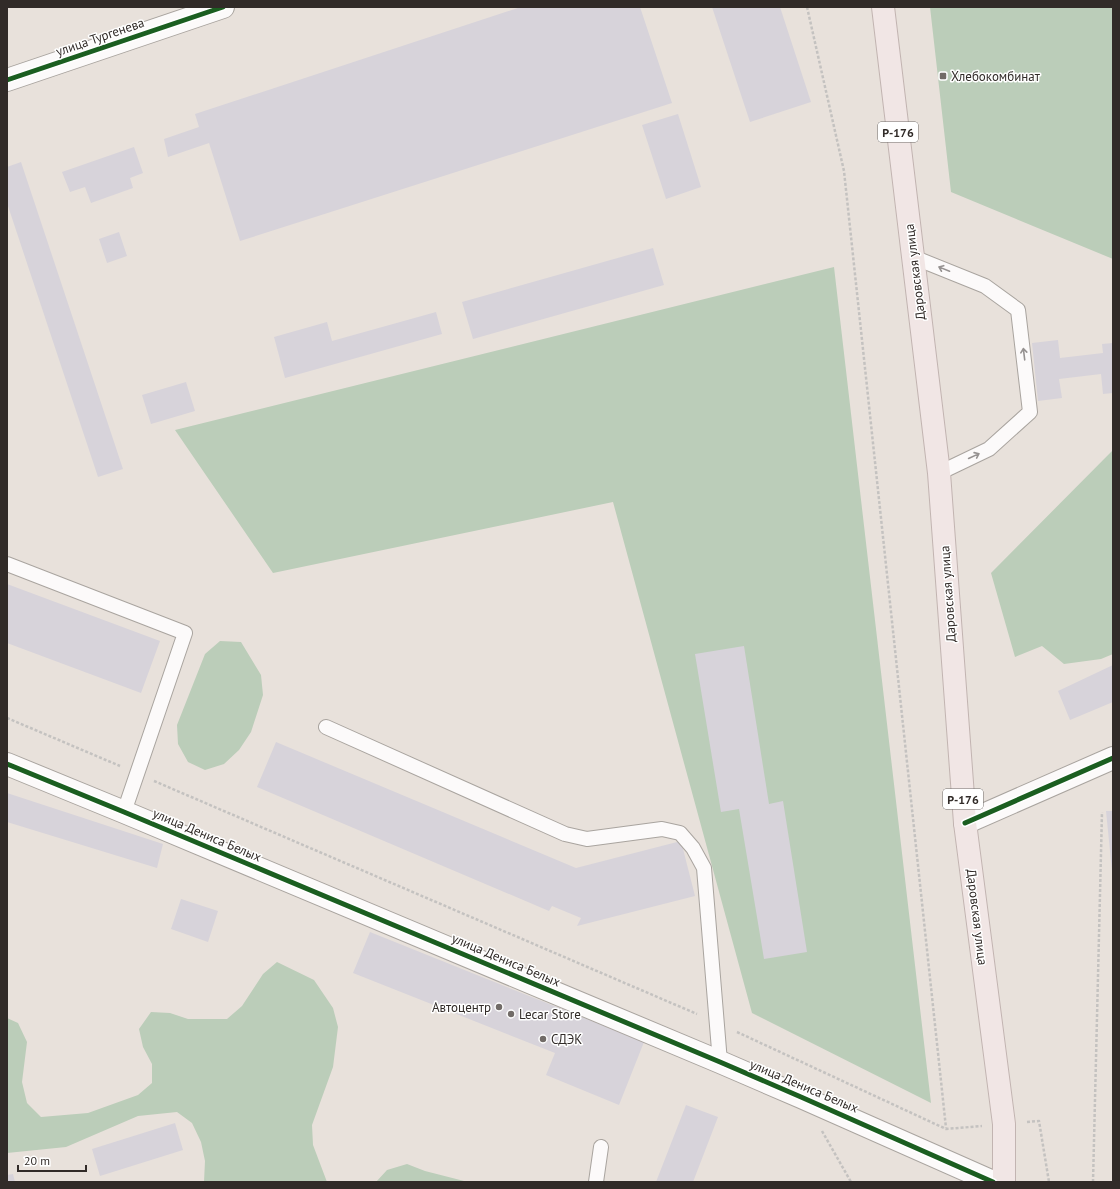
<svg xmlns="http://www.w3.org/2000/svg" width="1120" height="1189" viewBox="0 0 1120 1189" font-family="'PT Sans',sans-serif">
<rect width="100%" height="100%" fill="#e8e1db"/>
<path fill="#bbcdb9" d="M930 7H1113V259L951 192Z
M834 267 931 1103 752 1013 613 502 273 573 175 430Z
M1113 450V654L1101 659 1064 664 1042 646 1015 657 991 573Z
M220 641 241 642 261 675 263 695 251 732 239 750 224 764 205 770 188 762 178 744 177 725 205 654Z
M277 962 314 980 333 1008 338 1027 333 1067 312 1125 313 1145 327 1182H204L205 1161 201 1142 192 1123 177 1112 138 1116 66 1147 7 1153V1018L18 1023 27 1042 22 1082 27 1103 41 1117 88 1113 138 1095 152 1083V1064L143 1047 139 1029 151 1012 170 1013 188 1019H227L242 1006 263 974Z
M407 1164 425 1171 468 1182H376L387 1170Z"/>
<path fill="#d7d3da" d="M521 7H640L672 103 240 241 209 143 168 157 164 139 199 127 195 114Z
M712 7H780L811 102 750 122Z
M678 114 701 187 666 199 642 125Z
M134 147 143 173 130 178 133 188 91 203 85 187 70 192 62 172Z
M21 162 123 469 98 477 7 203V167Z
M119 232 127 256 107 263 99 239Z
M653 248 664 285 473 339 462 302Z
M436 312 442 334 285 378 274 337 327 322 332 341Z
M1058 340 1060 358 1103 353 1102 344 1113 343V393L1103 394 1101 374 1059 379 1062 398 1038 401 1032 343Z
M186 382 195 411 151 424 142 395Z
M7 584 160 641 141 693 7 643Z
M744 646 769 804 783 801 807 952 764 959 739 809 721 812 695 654Z
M1113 665V702L1070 720 1058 691Z
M276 742 576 868 681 841 695 896 577 926 581 918 552 906 549 911 257 787Z
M7 793 163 844 157 868 7 822Z
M1106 811H1113V871H1112Z
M181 899 218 911 208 942 171 929Z
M370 932 644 1042 619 1105 546 1075 555 1053 353 973Z
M686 1105 718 1117 693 1182H656Z
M175 1123 183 1150 100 1176 92 1149Z
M13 1174 15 1182H7V1175Z"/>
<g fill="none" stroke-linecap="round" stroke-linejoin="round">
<defs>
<path id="lane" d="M913 257 985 286 1018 310 1030 412 989 449 939 473
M7 564 185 633 124 812
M326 727 565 834 587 839 662 829 680 833 693 848 704 868 720 1062
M596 1182 601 1147"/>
<path id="street" d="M7 80 223 7
M7 764 124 812 720 1062 801 1097 993 1182
M965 823 1113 758"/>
<path id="highway" d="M883 7 939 473 965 823 1004 1124V1182"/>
</defs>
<use href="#lane" stroke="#a9a49f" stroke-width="16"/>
<use href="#street" stroke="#a9a49f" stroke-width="24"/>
<use href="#highway" stroke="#c2b4b1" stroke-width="24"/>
<path stroke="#c4c2c0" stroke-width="2.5" stroke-dasharray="3 2" stroke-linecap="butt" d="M807 7 844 171 946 1128
M7 718 120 766
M154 781 697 1014
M737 1032 946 1129 982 1126
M1027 1122 1039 1121 1049 1182
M822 1131 851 1182
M1093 1182 1102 812"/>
<use href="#lane" stroke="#fcfafa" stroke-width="14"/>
<use href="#street" stroke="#fcfafa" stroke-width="22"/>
<use href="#highway" stroke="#f1e6e5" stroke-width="22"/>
<defs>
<path id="cycleway" d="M7 80 223 7
M7 764 124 812 720 1062 801 1097 993 1182
M965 823 1113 758"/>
</defs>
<use href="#cycleway" stroke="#fff" stroke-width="8"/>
<use href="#cycleway" stroke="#1b5e20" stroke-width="5"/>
</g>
<defs><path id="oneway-shaft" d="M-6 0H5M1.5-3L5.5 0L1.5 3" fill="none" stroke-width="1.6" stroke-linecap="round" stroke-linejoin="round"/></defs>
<g stroke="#969291">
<use href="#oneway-shaft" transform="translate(944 269) rotate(-158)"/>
<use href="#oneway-shaft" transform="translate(1024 354) rotate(-97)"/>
<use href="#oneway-shaft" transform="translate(974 456) rotate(-25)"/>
</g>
<g fill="#716b67" stroke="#fff" stroke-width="1.5">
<rect x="939" y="72" width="8" height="8" rx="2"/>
<circle cx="499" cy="1007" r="4"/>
<circle cx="511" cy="1014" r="4"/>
<circle cx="543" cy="1039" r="4"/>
</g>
<g text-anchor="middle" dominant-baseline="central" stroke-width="3" stroke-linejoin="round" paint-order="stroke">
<g fill="#fff" stroke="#6f6b68" stroke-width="1">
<rect x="878" y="122" width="40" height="20" rx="3"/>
<rect x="943" y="789" width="40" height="20" rx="3"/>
</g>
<g font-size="12" font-weight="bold" fill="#312b28">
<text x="898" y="132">Р-176</text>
<text x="963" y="799">Р-176</text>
</g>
<g font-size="13" fill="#312b28" stroke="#fff">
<text transform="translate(100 37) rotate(-19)">улица Тургенева</text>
<text transform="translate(915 272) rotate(-97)">Даровская улица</text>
<text transform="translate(948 594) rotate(-94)">Даровская улица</text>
<text transform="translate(207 835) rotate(23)">улица Дениса Белых</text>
<text transform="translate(977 917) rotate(83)">Даровская улица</text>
<text transform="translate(506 960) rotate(23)">улица Дениса Белых</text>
<text transform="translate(804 1086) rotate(23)">улица Дениса Белых</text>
</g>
<g font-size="13" fill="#312b28" stroke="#fff" text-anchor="start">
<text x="951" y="76">Хлебокомбинат</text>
<text x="491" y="1007" text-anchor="end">Автоцентр</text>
<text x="519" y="1014">Lecar Store</text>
<text x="551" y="1039">СДЭК</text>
</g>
</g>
<rect width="1120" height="1189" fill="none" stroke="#312b28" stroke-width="16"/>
<path d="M18 1165v6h68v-6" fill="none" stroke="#312b28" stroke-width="2"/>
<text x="24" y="1165" font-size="12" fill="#312b28" stroke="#ffffff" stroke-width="3" paint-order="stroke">20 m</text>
</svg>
